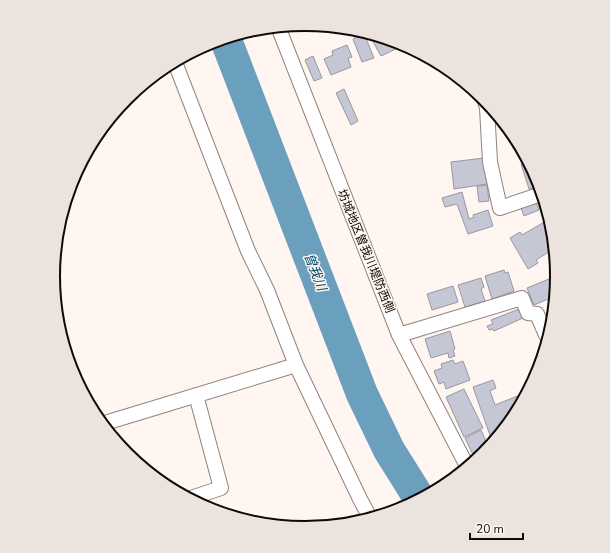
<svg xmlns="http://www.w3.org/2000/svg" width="610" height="553" viewBox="0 0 610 553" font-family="'Nunito Sans','Noto Sans JP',sans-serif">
<rect width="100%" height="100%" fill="#fff5f1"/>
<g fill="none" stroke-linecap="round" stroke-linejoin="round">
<path stroke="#6aa0bd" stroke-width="32" d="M226 40 362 394 389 450 419 498"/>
</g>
<path fill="#c5c7d5" stroke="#9698a5" d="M361 35 365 36 374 58 362 62 353 39Z
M371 38 402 43 404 45 381 56Z
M347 45 352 57 348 58 351 67 331 75 324 59 333 55 332 51Z
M313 56 322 78 314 81 305 60Z
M344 89 358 121 351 125 336 93Z
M521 154 538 180 540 187 529 189 521 164H522L519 155Z
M484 158 487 184 454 189 451 162Z
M487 185 489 201 479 202 477 186Z
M462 192 469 219 474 217 473 215 488 210 493 226 468 234 457 204 445 207 442 198Z
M536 202 539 210 524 216 521 208Z
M546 221 552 250 536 260 538 263 528 269 510 238 520 232 522 235Z
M504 270 505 273 508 272 514 291 492 299 485 276Z
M556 276 553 297 534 305 527 288Z
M481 278 484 287 481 289 485 301 465 307 458 285Z
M453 286 458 302 432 310 427 294Z
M519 309 523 318 494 331 493 329 489 330 487 326 493 324 491 320Z
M450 331 455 349 453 350 455 356 449 358 448 353 431 358 425 339Z
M453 360 455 364 463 361 470 380 446 389 444 382 439 384 434 371 442 368 441 364Z
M493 380 496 388 490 391 495 405 525 393 492 441 473 387Z
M464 389 483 428 464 437 446 397Z
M481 430 488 446 472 453 465 438Z"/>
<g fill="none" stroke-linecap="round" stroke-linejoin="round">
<defs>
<path id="minor" d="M279 29 399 335 467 466
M176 65 248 251 267 290 296 365 360 499 369 516
M484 98 487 108 490 162 500 208 541 194
M399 335 522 298 528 313 537 314 546 335
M105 423 296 365
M191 498 221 488 196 395"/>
</defs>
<use href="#minor" stroke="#90827b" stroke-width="16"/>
<use href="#minor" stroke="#fff" stroke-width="14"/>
</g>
<g text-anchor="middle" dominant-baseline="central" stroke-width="3" stroke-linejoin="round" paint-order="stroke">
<g font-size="12" fill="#0f0a08" stroke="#fff5f1">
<text transform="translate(366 251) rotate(68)">坊城地区曽我川堤防西側</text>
</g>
<g font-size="13" font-style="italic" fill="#004b69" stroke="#fff5f1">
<text transform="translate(315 272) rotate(69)">曽我川</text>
</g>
</g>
<path d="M0 0H610V553H0ZM60 276a245 245 0 1 1 490 0a245 245 0 1 1-490 0Z" fill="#ece2de" fill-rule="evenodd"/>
<path fill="none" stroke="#0f0a08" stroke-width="2" d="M60 276a245 245 0 1 1 490 0a245 245 0 1 1-490 0Z"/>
<path d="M470 533v6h53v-6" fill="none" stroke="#0f0a08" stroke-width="2"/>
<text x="476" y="533" font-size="12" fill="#0f0a08" stroke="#fff5f1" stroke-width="3" paint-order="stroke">20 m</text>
</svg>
